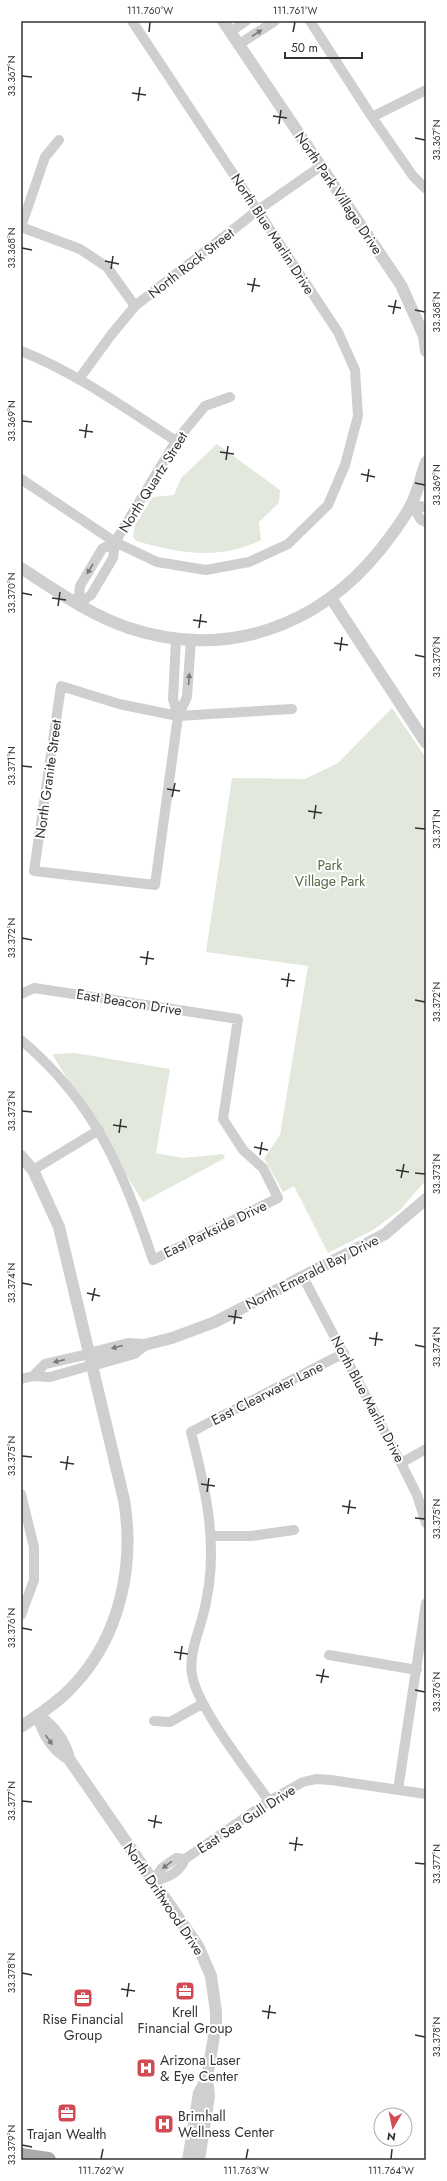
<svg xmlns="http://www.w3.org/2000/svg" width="447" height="2181" viewBox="0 0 447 2181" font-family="Jost,sans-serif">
<rect width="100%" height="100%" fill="#fff"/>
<path fill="#e2e8dc" d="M217 444 280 490 279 503 259 522 261 540C218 561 180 553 136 541L133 536 135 525 153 497 174 495 181 478Z
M392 708 426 758V1180L400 1210 373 1230 328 1253 294 1186 283 1192 264 1158 280 1135 308 966 206 952 232 778 305 779 338 763Z
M75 1053 170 1069 156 1153 183 1158 223 1154 225 1158 143 1202 52 1054Z"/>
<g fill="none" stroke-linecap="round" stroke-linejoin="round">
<path stroke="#cfcfcf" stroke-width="10" d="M310 21 372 117 413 176 426 189
M230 32 246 21
M238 45 275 21
M372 117 426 90
M21 227 80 249 107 267 135 306
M21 227 45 157 59 140
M21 351C77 373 126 409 176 441
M79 379 111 335 135 306 258 210 321 166
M21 479 115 542 157 562 206 570 249 562 288 544 328 505 345 465 358 416 355 370 338 332 132 21
M412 505 421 520 426 522
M412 505 426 507
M78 604 91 595 113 558 115 542 176 441 205 406 230 397
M78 604 80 586 102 549 115 542
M176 639 173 699 178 716
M191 639 187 697 178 716 155 885 34 871 61 686 119 704 178 716 292 709
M21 994 34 988 238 1019 223 1119 243 1150 263 1168 278 1198 153 1260C124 1172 94 1101 21 1040
M33 1170 99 1130
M303 1277 401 1463 417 1495 426 1523
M33 1376 45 1364 89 1354
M21 1379 33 1376 50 1377 92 1365
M401 1463 426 1449
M21 1494 34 1547V1580L21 1615
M212 1536H251L294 1530
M329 1655 417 1670
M154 1721 170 1722 202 1704
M398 1790 426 1603
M269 1801C249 1772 196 1706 192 1674 189 1653 198 1635 203 1615 206 1606 207 1595 209 1585 216 1533 204 1483 191 1432L344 1353
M153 1881C168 1878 179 1873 185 1859L269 1801 303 1782 316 1779 331 1780 426 1794
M153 1881 162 1868 176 1858 185 1859"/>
<path stroke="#cfcfcf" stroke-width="12" d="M223 21 401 285 424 336 426 351
M21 568C55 590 90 615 129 628 225 660 318 627 380 550 391 536 403 521 411 505 418 492 421 476 426 462
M331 598 426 743
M21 1156 33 1170 59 1227 124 1500C135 1565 120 1636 74 1685 59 1702 39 1714 21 1727
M89 1354 128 1344 144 1345 172 1338 215 1322 385 1234 426 1199
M92 1365 134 1353 144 1345
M38 1715C53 1726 65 1740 69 1759L198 1946 211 1976 216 2012V2024L207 2078 209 2096 199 2160
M38 1715C43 1734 52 1749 69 1759
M188 2160 199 2093 207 2078"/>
<path stroke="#aaa" stroke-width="16" d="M21 2156 48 2160"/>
</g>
<defs><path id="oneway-solid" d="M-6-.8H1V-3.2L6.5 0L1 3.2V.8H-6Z"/></defs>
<g fill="#797979">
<use href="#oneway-solid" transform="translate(257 33) rotate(-33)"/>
<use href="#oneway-solid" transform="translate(90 569) rotate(121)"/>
<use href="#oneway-solid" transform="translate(189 679) rotate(-86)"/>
<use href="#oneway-solid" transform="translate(117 1347) rotate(165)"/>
<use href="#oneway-solid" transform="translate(59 1361) rotate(167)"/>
<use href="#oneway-solid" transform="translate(49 1740) rotate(55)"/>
<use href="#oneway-solid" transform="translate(167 1865) rotate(142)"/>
</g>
<path fill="none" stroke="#323232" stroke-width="1.5" d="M149 32 150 22M293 32 295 22M22 76 32 77M132 93 146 95M138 101 140 87M273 116 287 118M279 124 281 110M415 138 425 140M22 248 32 250M105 261 119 264M111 269 113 256M247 284 260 286M252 292 255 278M388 306 401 308M415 310 425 312M393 314 396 300M22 421 32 422M79 430 93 432M85 438 87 424M220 452 234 454M226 460 228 446M361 474 375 477M367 482 369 469M415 483 425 485M22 593 32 595M52 598 66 600M58 606 60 592M193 620 207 622M199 628 201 614M334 643 348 645M340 651 342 637M415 655 425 657M22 766 32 767M167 789 180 791M172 797 175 783M308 811 322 813M314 819 316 805M415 828 425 829M22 938 32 940M140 957 154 959M146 965 148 951M281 979 295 981M287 987 289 973M415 1000 425 1002M22 1111 32 1112M113 1125 127 1127M119 1133 121 1119M254 1147 268 1150M260 1155 262 1142M396 1170 409 1172M415 1173 425 1174M401 1178 404 1164M22 1283 32 1285M87 1293 100 1296M92 1301 95 1288M228 1316 242 1318M234 1324 236 1310M369 1338 383 1340M415 1345 425 1347M375 1346 377 1332M22 1456 32 1457M60 1462 74 1464M66 1470 68 1456M201 1484 215 1486M207 1492 209 1478M342 1506 356 1508M348 1514 350 1500M415 1518 425 1519M22 1628 32 1630M174 1652 188 1654M180 1660 182 1646M316 1675 329 1677M321 1683 324 1669M415 1690 425 1692M22 1801 32 1802M148 1820 162 1823M154 1828 156 1815M289 1843 303 1845M295 1851 297 1837M415 1863 425 1864M22 1973 32 1975M121 1989 135 1991M127 1997 129 1983M262 2011 276 2013M268 2019 270 2005M415 2035 425 2037M22 2145 32 2147M101 2159 103 2149M246 2159 248 2149M391 2159 392 2149"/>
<defs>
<symbol id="office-square" viewBox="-11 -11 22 22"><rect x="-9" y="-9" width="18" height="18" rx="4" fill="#d24b53" stroke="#fff"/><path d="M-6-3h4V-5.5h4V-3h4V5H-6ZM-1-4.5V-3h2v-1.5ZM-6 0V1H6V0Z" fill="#fff"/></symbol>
<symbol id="hospital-square" viewBox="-11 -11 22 22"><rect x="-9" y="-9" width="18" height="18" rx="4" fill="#d24b53" stroke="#fff"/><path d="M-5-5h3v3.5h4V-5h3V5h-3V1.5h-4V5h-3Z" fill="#fff"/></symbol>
</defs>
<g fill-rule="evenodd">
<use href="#office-square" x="174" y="1980" width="22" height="22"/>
<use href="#office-square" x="72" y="1987" width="22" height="22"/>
<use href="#hospital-square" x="135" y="2057" width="22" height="22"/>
<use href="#office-square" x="56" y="2102" width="22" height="22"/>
<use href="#hospital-square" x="153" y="2113" width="22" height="22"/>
</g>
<g text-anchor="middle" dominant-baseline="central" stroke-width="4" stroke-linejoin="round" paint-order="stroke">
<g font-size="14" fill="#323232" stroke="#fff">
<text transform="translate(339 193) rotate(56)">North Park Village Drive</text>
<text transform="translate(273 234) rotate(57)">North Blue Marlin Drive</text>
<text transform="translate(191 263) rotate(-38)">North Rock Street</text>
<text transform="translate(153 482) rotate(-58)">North Quartz Street</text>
<text transform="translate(48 779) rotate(-82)">North Granite Street</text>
<text transform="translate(129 1002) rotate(9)">East Beacon Drive</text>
<text transform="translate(215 1229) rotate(-26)">East Parkside Drive</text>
<text transform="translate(312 1272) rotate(-27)">North Emerald Bay Drive</text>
<text transform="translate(267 1393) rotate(-27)">East Clearwater Lane</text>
<text transform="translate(368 1399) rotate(62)">North Blue Marlin Drive</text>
<text transform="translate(246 1819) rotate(-33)">East Sea Gull Drive</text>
<text transform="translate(164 1899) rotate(56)">North Driftwood Drive</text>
</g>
<g font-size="14" fill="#556944" stroke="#fff">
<text x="330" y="865">Park<tspan x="330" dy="16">Village Park</tspan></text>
</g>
<g font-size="14" fill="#323232" stroke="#fff">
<text x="185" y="2012">Krell<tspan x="185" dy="16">Financial Group</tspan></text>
<text x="83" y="2019">Rise Financial<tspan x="83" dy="16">Group</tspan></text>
<text x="160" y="2060" text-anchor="start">Arizona Laser<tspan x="160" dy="16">&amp; Eye Center</tspan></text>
<text x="178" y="2116" text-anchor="start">Brimhall<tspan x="178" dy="16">Wellness Center</tspan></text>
<text x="67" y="2134">Trajan Wealth</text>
</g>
</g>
<rect width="447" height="2181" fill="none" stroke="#ffffff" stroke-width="44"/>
<g transform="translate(393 2127) rotate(189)"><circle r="19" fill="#ffffff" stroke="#adadad"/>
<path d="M0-3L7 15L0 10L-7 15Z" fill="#d24b53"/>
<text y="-6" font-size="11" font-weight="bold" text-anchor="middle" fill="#323232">N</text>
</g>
<path d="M285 52v6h77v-6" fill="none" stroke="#323232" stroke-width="2"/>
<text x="291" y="52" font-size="12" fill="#323232" stroke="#ffffff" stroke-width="3" paint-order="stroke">50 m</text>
<rect x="22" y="22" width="403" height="2137" fill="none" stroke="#323232" stroke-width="1.5"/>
<g font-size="10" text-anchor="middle" fill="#323232">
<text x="150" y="14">111.760°W</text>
<text x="295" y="14">111.761°W</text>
<text transform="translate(11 76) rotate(-90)" y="4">33.367°N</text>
<text transform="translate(436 140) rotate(-90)" y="4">33.367°N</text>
<text transform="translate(11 248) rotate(-90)" y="4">33.368°N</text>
<text transform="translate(436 312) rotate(-90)" y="4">33.368°N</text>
<text transform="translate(11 421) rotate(-90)" y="4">33.369°N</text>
<text transform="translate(436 485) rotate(-90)" y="4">33.369°N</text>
<text transform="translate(11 593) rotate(-90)" y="4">33.370°N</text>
<text transform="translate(436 657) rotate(-90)" y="4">33.370°N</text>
<text transform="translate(11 766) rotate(-90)" y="4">33.371°N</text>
<text transform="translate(436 829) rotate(-90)" y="4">33.371°N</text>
<text transform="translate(11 938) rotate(-90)" y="4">33.372°N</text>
<text transform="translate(436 1002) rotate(-90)" y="4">33.372°N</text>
<text transform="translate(11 1111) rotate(-90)" y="4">33.373°N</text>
<text transform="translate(436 1174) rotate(-90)" y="4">33.373°N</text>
<text transform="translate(11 1283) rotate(-90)" y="4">33.374°N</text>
<text transform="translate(436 1347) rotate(-90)" y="4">33.374°N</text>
<text transform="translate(11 1456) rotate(-90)" y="4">33.375°N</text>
<text transform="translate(436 1519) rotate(-90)" y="4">33.375°N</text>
<text transform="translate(11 1628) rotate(-90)" y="4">33.376°N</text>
<text transform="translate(436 1692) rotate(-90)" y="4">33.376°N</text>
<text transform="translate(11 1801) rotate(-90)" y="4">33.377°N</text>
<text transform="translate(436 1864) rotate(-90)" y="4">33.377°N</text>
<text transform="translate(11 1973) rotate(-90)" y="4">33.378°N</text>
<text transform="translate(436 2037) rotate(-90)" y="4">33.378°N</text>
<text transform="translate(11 2145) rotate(-90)" y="4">33.379°N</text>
<text x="101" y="2174">111.762°W</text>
<text x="246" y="2174">111.763°W</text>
<text x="391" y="2174">111.764°W</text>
</g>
</svg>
